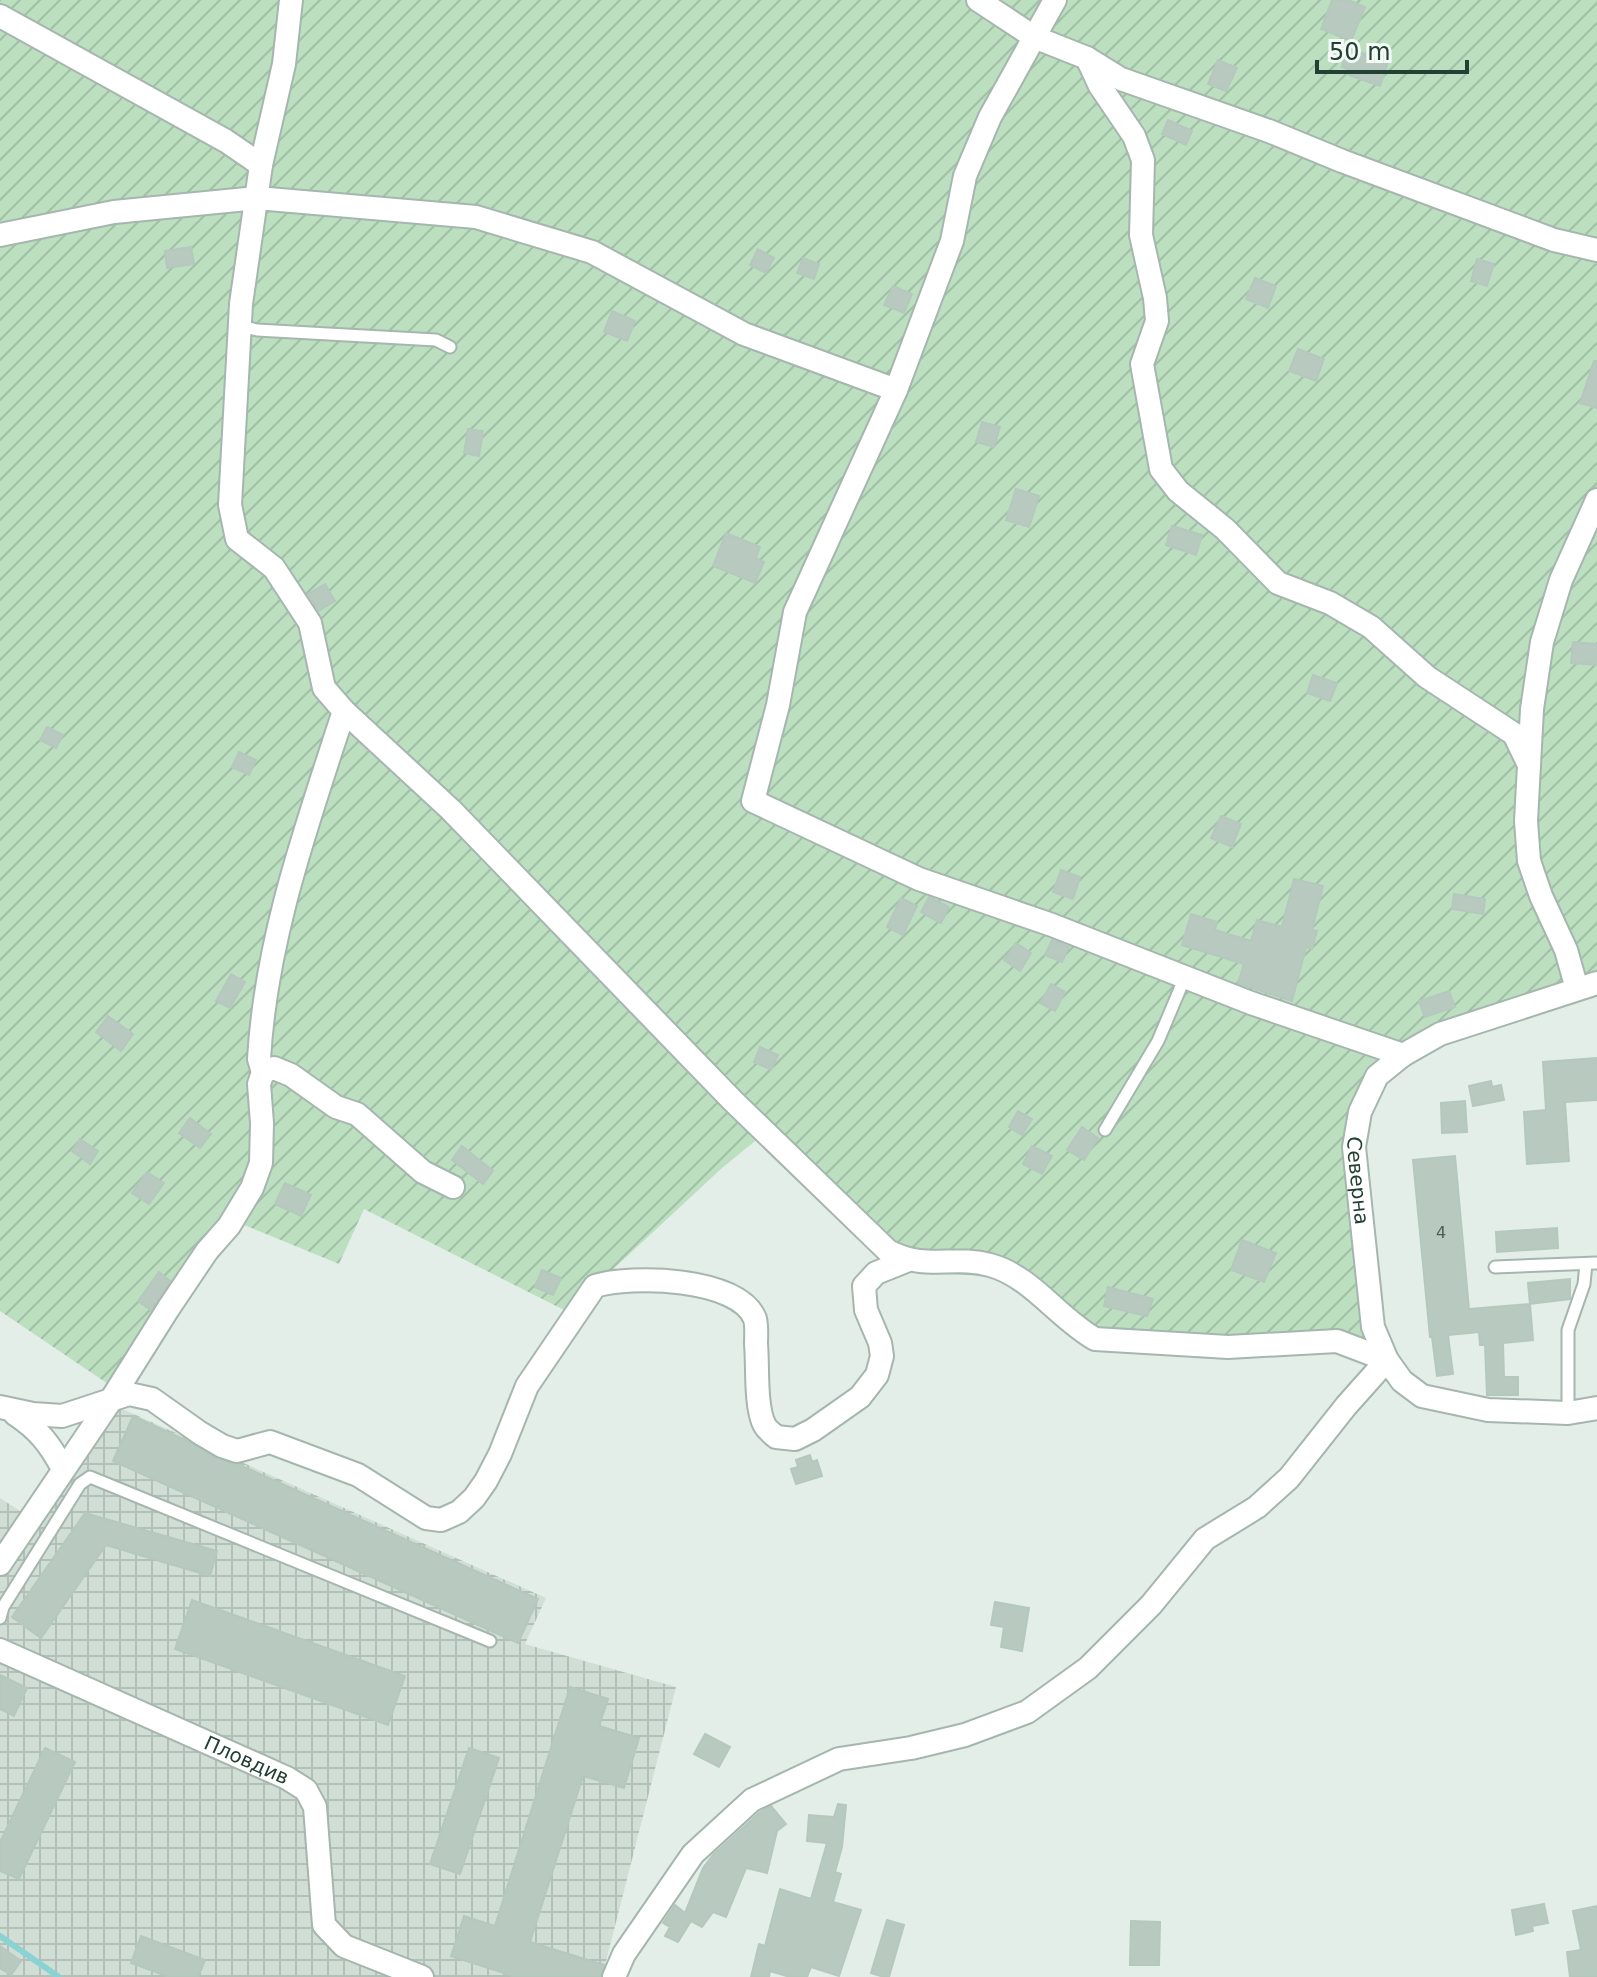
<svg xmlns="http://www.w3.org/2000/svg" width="1597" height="1977" viewBox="0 0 1597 1977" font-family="'DejaVu Sans',sans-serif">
<defs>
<pattern id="industrial-grid" width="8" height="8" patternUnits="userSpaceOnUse" patternTransform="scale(2)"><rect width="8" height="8" fill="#d1ded6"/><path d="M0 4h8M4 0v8" fill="none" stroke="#b3c0b8"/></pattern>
<pattern id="garden-furrows" width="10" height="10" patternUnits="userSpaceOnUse" patternTransform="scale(2)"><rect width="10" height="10" fill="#bcdfc0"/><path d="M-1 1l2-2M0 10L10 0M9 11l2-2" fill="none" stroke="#a1c0a6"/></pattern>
</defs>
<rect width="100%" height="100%" fill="#e3eee8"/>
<path fill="url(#industrial-grid)" d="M109 1403 546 1598 525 1644 676 1687 602 1977H0V1498L31 1518Z"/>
<path fill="url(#garden-furrows)" d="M0 0H1597V983L1399 1059 1360 1112 1387 1360 1337 1341 1095 1339 1019 1276 906 1261 765 1133 722 1168 595 1286 574 1315 364 1209 339 1264 232 1220 117 1390 0 1311Z"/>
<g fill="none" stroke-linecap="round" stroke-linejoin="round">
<path stroke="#8ad3d5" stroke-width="6" d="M0 1936 59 1977"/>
</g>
<path fill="#b8c9c0" stroke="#b5c8be" stroke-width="2" d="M1332 0H1348L1365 7 1351 41 1321 29Z
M1348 48 1388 62 1380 86 1349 75 1350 70 1342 67Z
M1218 60 1237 68 1226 91 1208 84Z
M1168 120 1192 131 1186 145 1162 134Z
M191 247 194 264 167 268 165 251Z
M758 249 774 258 766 273 750 265Z
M803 258 819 264 814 279 797 273Z
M1477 259 1494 264 1487 286 1471 281Z
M1255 278 1276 286 1268 308 1246 299Z
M893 286 912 294 904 313 884 305Z
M612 311 635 321 627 341 604 332Z
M1298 349 1324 359 1316 381 1289 371Z
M1594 361H1597V408L1580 403Z
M982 422 1000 427 994 447 976 442Z
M468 429 483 431 479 456 464 453Z
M1016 489 1039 496 1029 527 1006 520Z
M1172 526 1202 535 1196 555 1166 545Z
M726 533 760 547 756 558 764 562 755 583 713 566Z
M325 584 335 601 319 611 308 594Z
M1573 642 1597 644V665L1571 663Z
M1313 675 1337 683 1330 701 1307 693Z
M47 727 63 735 56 748 40 740Z
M239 752 256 760 249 775 232 767Z
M1221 816 1241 824 1232 847 1211 838Z
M1061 870 1080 877 1073 899 1053 892Z
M1294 879 1323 886 1312 930 1317 931 1312 949 1306 947 1292 1001 1238 983 1244 964 1182 945 1191 914 1217 922 1215 930 1251 941 1257 920 1282 927Z
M1454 894 1485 899 1483 914 1452 909Z
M929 897 949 907 941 923 921 912Z
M901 898 917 906 903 935 887 927Z
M1052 940 1069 947 1062 962 1045 955Z
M1016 943 1031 953 1020 971 1004 960Z
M231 974 245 982 230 1008 216 1001Z
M1051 984 1065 992 1055 1011 1040 1003Z
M1449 991 1455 1007 1425 1017 1419 1001Z
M108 1016 133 1034 121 1051 96 1032Z
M760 1047 778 1055 771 1070 754 1062Z
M1597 1058V1100L1565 1102 1569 1161 1527 1164 1524 1112 1546 1110 1543 1062Z
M1491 1081 1492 1087 1501 1085 1504 1100 1473 1106 1469 1086Z
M1465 1101 1467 1132 1442 1133 1441 1103Z
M1018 1111 1032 1119 1022 1135 1009 1127Z
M190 1118 211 1134 200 1148 179 1133Z
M1082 1127 1098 1138 1084 1160 1067 1150Z
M80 1139 98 1151 90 1164 72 1151Z
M462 1146 493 1171 483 1184 452 1160Z
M1032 1146 1052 1156 1042 1174 1023 1164Z
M1455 1156 1469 1309 1530 1304 1533 1340 1503 1343 1504 1377H1518V1395H1487L1485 1345H1480L1479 1332 1448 1335 1453 1374 1437 1376 1432 1337H1430L1413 1160Z
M147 1172 164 1183 149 1204 132 1193Z
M285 1183 311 1195 301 1216 275 1204Z
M1557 1228 1558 1248 1497 1252 1496 1232Z
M1242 1240 1276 1253 1264 1282 1231 1270Z
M542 1270 561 1278 553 1295 535 1287Z
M159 1272 170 1281 151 1310 138 1301Z
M1570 1279V1299L1530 1304 1528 1283Z
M1108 1287 1153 1299 1147 1316 1104 1306Z
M133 1416 185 1440 217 1459 240 1465 538 1599 518 1643 113 1461Z
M810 1455 812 1462 817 1460 822 1476 796 1484 791 1469 798 1467 796 1460Z
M85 1513 217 1551 210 1576 106 1545 41 1638 12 1617Z
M192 1600 405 1676 388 1725 175 1649Z
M995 1602 1029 1608 1022 1651 1001 1647 1004 1627 991 1625Z
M0 1675 27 1688 14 1716 0 1709Z
M570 1687 608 1699 599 1726 639 1738 624 1788 583 1776 530 1942 604 1965 600 1977H516L451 1956 464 1916 495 1926Z
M705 1734 730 1747 719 1767 694 1754Z
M45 1748 75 1762 19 1879 0 1871V1842Z
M469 1748 499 1758 460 1874 430 1864Z
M838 1804 846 1805 842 1847 835 1872 841 1874 833 1902 861 1910 839 1976 811 1967 807 1977H790L770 1971 769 1977H751L759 1944 765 1946 780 1889 811 1899 827 1843 807 1841 809 1815 834 1817Z
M771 1806 786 1824 777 1831 767 1873 746 1868 726 1917 713 1912 702 1927 691 1921 678 1942 665 1936 670 1927 663 1923 675 1905 685 1913 703 1868 713 1855 760 1812Z
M1544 1904 1548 1923 1532 1926 1533 1931 1516 1935 1512 1910Z
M1597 1906V1977H1570L1567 1952 1581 1950 1573 1911Z
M887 1920 904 1925 889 1977H884L871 1973Z
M1131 1921 1160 1922 1159 1965H1130Z
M141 1936 205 1960 198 1977H169L131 1963Z
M0 1946 21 1961 11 1975 0 1968Z"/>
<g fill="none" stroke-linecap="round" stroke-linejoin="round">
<defs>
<path id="service" d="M240 326 257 330 436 340 450 347
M1105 1130 1158 1041 1185 977
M1495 1267 1597 1263
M1568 1413V1330L1584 1284 1586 1264
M0 1618 3 1607 80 1484 90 1477 490 1641"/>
<g id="minor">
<path d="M291 0 284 64 261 165 241 304 230 505 237 539 274 568 310 623 324 688 344 711 451 810 733 1101 888 1251C926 1271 952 1255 990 1265 1031 1276 1058 1318 1095 1339L1228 1347 1337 1341 1387 1360 1346 1406 1289 1478 1257 1507 1205 1539 1151 1605 1088 1668 1027 1712 965 1735 911 1748 839 1759 752 1800 693 1854 624 1954 614 1977"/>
<path d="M978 0 1034 37 1087 58 1121 79 1269 131 1342 161 1554 240 1597 250"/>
<path d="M1055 0 990 117 965 176 952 241 896 390 795 612 778 705 753 801 919 879 1052 925 1251 1003 1403 1055"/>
<path d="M0 16 226 141 261 165"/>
<path d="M1087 58 1100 86 1134 136 1143 160 1141 235 1155 298 1157 321 1142 364 1161 469 1178 491 1225 529 1278 583 1330 603 1371 627 1427 677 1514 734 1529 765"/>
<path d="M0 235 114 212 257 198 476 217 592 252 744 334 896 390"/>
<path id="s1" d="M1597 983 1440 1034 1403 1055 1377 1076 1360 1112 1354 1147 1373 1327 1387 1360 1402 1381 1422 1396 1488 1410 1568 1413 1597 1408"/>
<path d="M1577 989 1566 950 1541 896 1529 861 1526 821 1532 709 1542 642 1561 580 1597 500"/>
<path d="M263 1072 259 1059C266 938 307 825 344 711"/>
<path d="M0 1407 33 1414 62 1416 129 1394 152 1399 200 1433 222 1446 237 1451 270 1442 358 1475 426 1518 441 1520 459 1512 474 1498 486 1481 500 1454 527 1386 595 1286C630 1275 739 1277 755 1319 757 1326 756 1337 756 1344 758 1365 755 1405 764 1424 766 1429 772 1433 776 1437L795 1439 813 1430 860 1397 877 1375 882 1356 880 1343 866 1310 864 1286 876 1273 906 1261"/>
<path d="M15 1414C38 1429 50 1444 63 1469"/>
<path d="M0 1564 109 1403 168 1309 207 1251 229 1226 252 1188 261 1163 262 1123 259 1084 263 1072 274 1068 291 1075 336 1107 357 1114 423 1172 453 1187"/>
<path id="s2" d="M0 1650 287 1778 306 1790 315 1807 324 1925 344 1946 422 1977"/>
</g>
</defs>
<use href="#service" stroke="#a5b6ae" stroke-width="15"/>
<use href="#minor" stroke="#a5b6ae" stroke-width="26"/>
<use href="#service" stroke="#fff" stroke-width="11"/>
<use href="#minor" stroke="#fff" stroke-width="22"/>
</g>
<g text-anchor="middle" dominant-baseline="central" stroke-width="7" stroke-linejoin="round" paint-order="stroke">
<g font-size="16" fill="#486257">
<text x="1441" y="1232">4</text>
</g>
<g font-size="20" fill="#224034" stroke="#f4faf6">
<text stroke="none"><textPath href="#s1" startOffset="350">Северна</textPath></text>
<text stroke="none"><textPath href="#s2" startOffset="270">Пловдив</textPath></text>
</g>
</g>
<path d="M1317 60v12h150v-12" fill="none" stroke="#224034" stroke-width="4"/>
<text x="1329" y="60" font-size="24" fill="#224034" stroke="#f4faf6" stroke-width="6" paint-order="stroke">50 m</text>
</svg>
